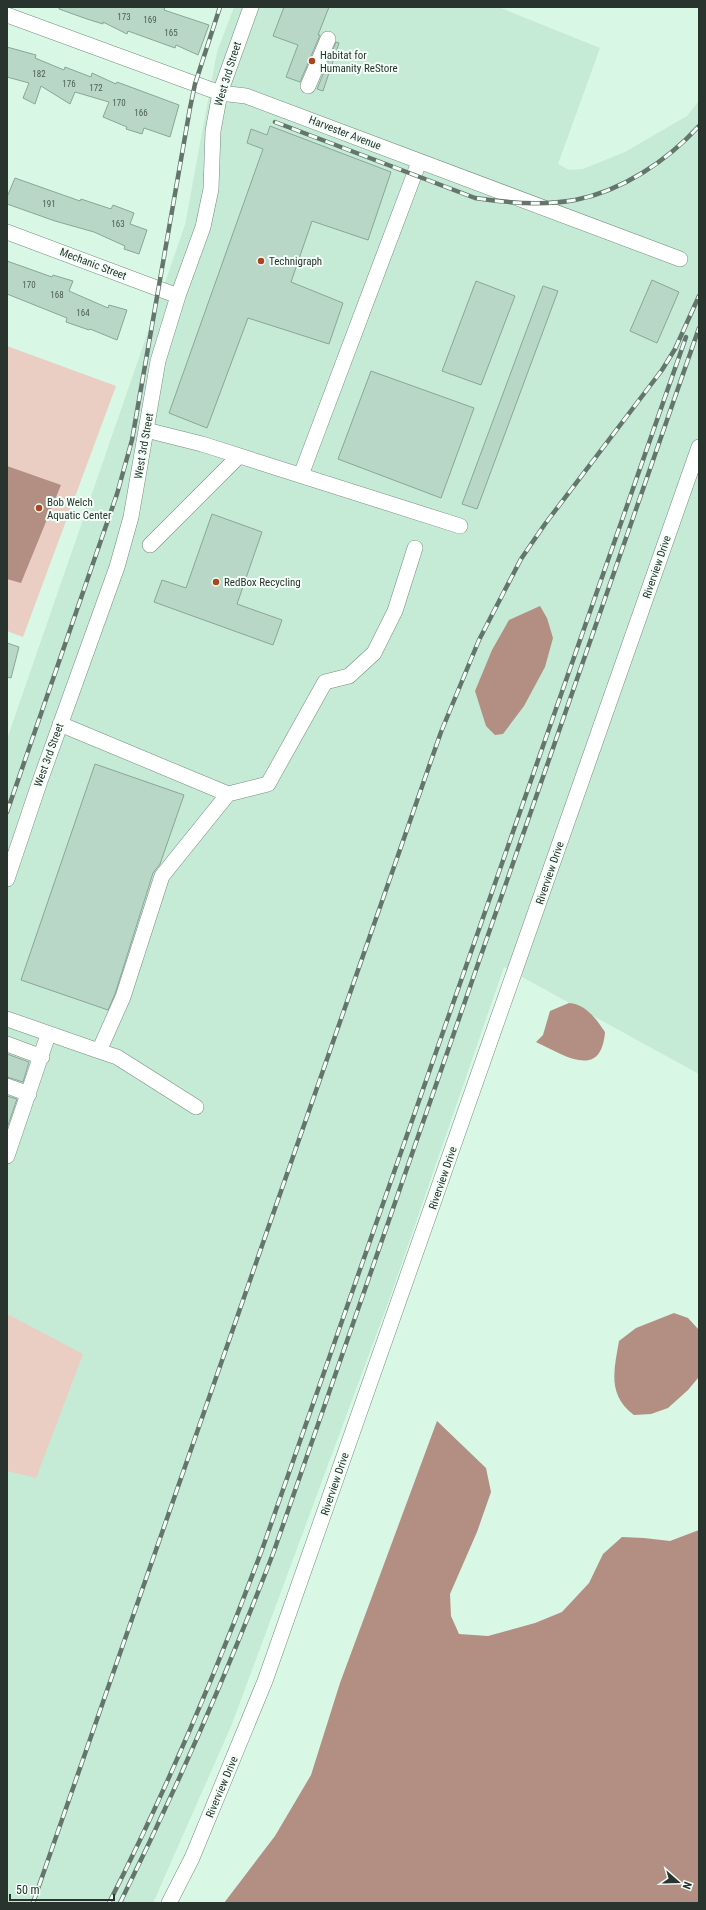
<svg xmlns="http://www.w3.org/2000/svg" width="706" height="1910" viewBox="0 0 706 1910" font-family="'Roboto Condensed',sans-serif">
<rect width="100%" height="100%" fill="#d8f7e5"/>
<path fill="#c5ead5" d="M234 7H498L600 48 558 164 569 170 583 169 625 152 687 116 699 101V1074L504 967 388 1303 232 1724 153 1903H7V739L185 225 217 52Z"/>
<path fill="#eacdc3" d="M7 346 116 386 23 637 7 631Z
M7 1314 83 1354 36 1478 7 1471Z"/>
<path fill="#b38e82" d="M7 466 61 485 21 583 7 579Z
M540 606 547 618 553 638 545 667 524 706 503 734 495 735 486 726 475 691 492 650 509 620Z
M569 1003C586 1004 596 1019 605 1032 601 1081 564 1055 536 1042L543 1035 550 1011Z
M674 1313 688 1318 699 1330 698 1378 688 1390 668 1408 651 1414 634 1415C607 1395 614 1370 619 1341L636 1328Z
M437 1421 486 1468 491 1492 477 1532 450 1594 451 1616 459 1634 488 1636 535 1623 562 1612 589 1583 603 1554 622 1537 644 1538 670 1541 699 1530V1903H224L275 1836 311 1775 340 1683Z"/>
<path fill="#b9d7c6" stroke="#8aa696" d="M59 7H165L164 10 209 25 198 55 176 45 175 48 128 31 127 34 103 22V24L87 19 59 9Z
M284 7H329L318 35H320L300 82 286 77 298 45 273 36Z
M336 42 339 43 323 91 317 89Z
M7 47 36 55 35 58 64 70 65 67 91 77 92 73 116 84 117 82 179 105 170 137 144 128 142 134 126 129 127 127 103 117 109 102 75 92 70 104 41 86 35 104 23 98 29 83 7 77Z
M270 126 391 172 368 240 312 221 291 282 343 303 329 344 248 318 207 428 169 413 263 149 247 143 251 129 267 135Z
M15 178 80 201 81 199 111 209 113 205 134 213 130 224 147 230 139 254 124 249 125 246 94 232 55 221 7 204V197Z
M7 261 52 277 53 275 73 281 69 291 108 308 109 305 127 310 117 340 90 329 89 330 66 322 67 318 7 294Z
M652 280 679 292 657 343 630 331Z
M476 281 515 296 481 385 442 371Z
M543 286 558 291 477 509 462 504Z
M371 371 474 408 441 498 338 459Z
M212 514 262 532 237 604 282 620 273 645 154 602 162 580 186 588Z
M7 643 19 647 11 678 7 677Z
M95 764 184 795 160 864 153 873 115 994 108 1010 21 980Z
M7 1054 29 1062 23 1082 7 1077Z
M7 1096 17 1099 7 1128Z"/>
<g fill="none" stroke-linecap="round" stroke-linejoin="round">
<defs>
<path id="minor" d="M7 15 220 93 246 96 680 259
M308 86 328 39
M7 232 178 296
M146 430 202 444 460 526
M301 475 419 162
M150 545 239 456
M60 724 228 794 268 784 325 682 349 676 374 653 395 611 415 548
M7 879 40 781 117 567 131 517 158 361 178 296 203 227 211 189 213 131 220 93 251 7
M7 1019 99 1051 123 997 162 876 228 794
M7 1044 42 1057
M99 1051 117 1057 196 1107
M7 1086 29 1094
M7 1156 48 1035
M169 1903 192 1858 265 1681 699 447"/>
</defs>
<use href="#minor" stroke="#738e7e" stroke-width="16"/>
<use href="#minor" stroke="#fff" stroke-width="15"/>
<defs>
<path id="rail" d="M275 122 475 198C508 203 542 206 575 200 622 191 667 161 699 126
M7 812 117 494 132 440 190 108 195 84 220 7
M33 1903 441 732 479 640 521 559 545 524 662 370 675 349 699 296
M109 1903C168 1787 218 1668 263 1547L686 337
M120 1903C177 1788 228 1671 274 1551L699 328"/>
</defs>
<use href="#rail" stroke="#64766c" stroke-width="4.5"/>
<use href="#rail" stroke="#f3fff8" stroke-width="3" stroke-dasharray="9" stroke-linecap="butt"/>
</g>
<g fill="#ab441f" stroke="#f3fff8" stroke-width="1.5">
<circle cx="312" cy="61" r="4"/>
<circle cx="261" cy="261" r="4"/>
<circle cx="39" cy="508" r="4"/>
<circle cx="216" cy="582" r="4"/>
</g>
<g text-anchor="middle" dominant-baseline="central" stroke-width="4" stroke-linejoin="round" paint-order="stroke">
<g font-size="9" fill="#4d5d54">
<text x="124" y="17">173</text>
<text x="150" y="20">169</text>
<text x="171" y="33">165</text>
<text x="39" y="74">182</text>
<text x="69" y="84">176</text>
<text x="96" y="88">172</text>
<text x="119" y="103">170</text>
<text x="141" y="113">166</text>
<text x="49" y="204">191</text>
<text x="118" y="224">163</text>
<text x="29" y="285">170</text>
<text x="57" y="295">168</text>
<text x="83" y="313">164</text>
</g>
<g font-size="11" fill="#29342e" stroke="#f3fff8" text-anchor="start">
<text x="320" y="55">Habitat for<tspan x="320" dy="13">Humanity ReStore</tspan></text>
<text x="269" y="261">Technigraph</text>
<text x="47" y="502">Bob Welch<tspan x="47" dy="13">Aquatic Center</tspan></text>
<text x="224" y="582">RedBox Recycling</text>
</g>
<g font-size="11" fill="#29342e" stroke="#f3fff8">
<text transform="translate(228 74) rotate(-73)">West 3rd Street</text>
<text transform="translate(345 133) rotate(21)">Harvester Avenue</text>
<text transform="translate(93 264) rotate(21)">Mechanic Street</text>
<text transform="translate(144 446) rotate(-80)">West 3rd Street</text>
<text transform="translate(657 567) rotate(-71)">Riverview Drive</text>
<text transform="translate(49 755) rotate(-70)">West 3rd Street</text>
<text transform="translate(550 873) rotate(-71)">Riverview Drive</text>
<text transform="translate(443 1178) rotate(-71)">Riverview Drive</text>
<text transform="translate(335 1484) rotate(-71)">Riverview Drive</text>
<text transform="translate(222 1787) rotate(-67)">Riverview Drive</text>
</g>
</g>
<rect width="706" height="1910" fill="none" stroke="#29342e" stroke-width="16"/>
<g transform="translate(678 1882) rotate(110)" stroke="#f3fff8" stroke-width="3" paint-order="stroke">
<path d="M0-3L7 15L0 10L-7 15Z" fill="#29342e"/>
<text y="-6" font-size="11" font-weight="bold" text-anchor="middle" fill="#29342e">N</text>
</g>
<path d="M10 1894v6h104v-6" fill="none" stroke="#29342e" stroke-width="2"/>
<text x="16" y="1894" font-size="12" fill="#29342e" stroke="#f3fff8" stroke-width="3" paint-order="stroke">50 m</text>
</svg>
